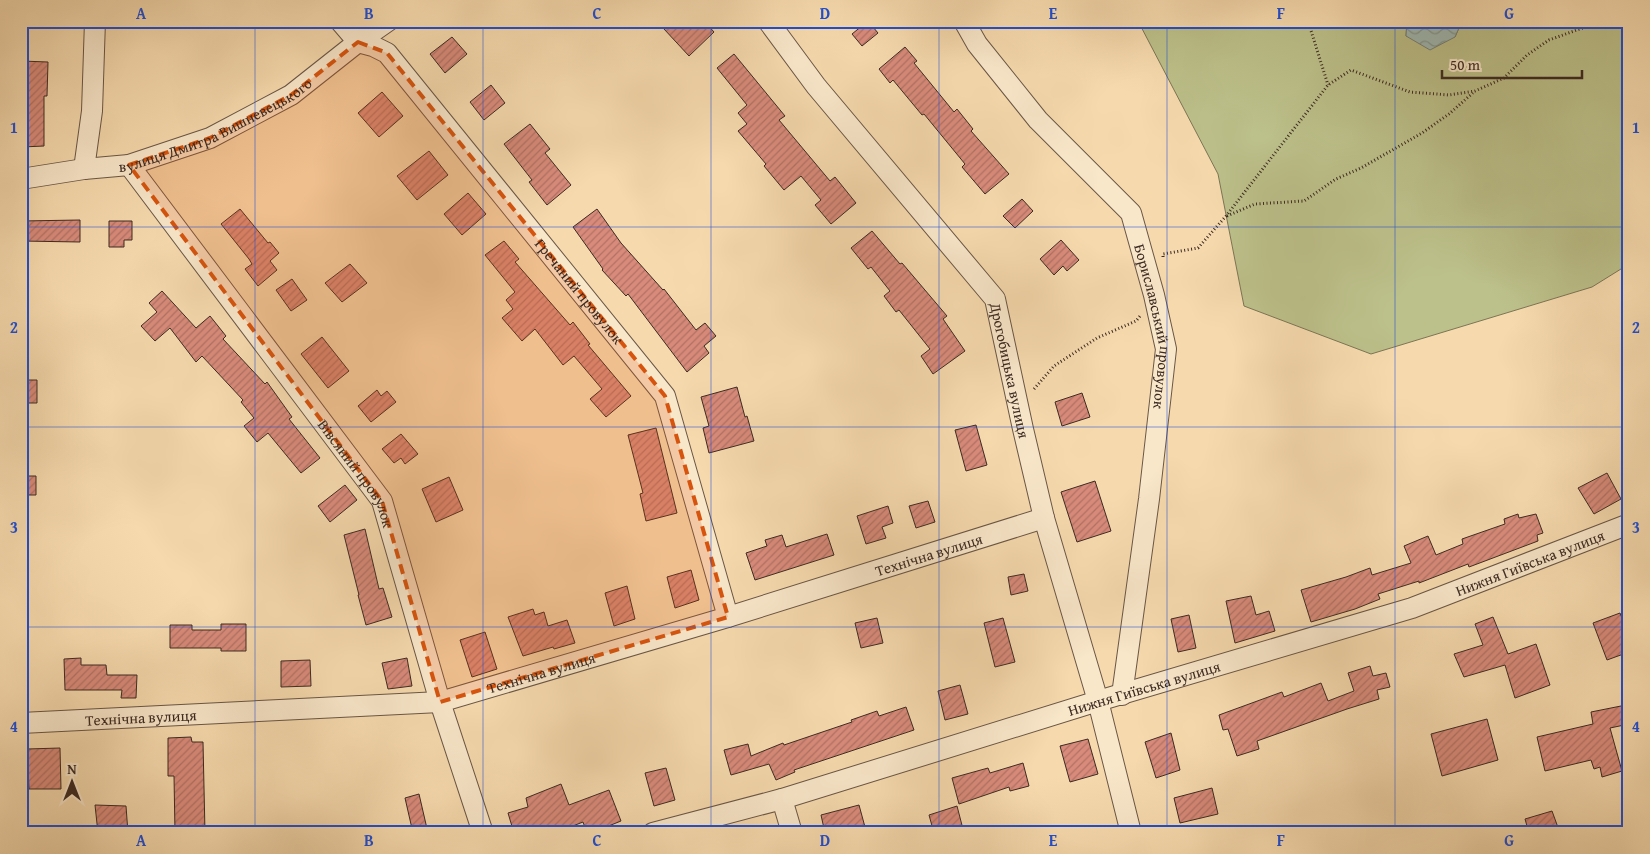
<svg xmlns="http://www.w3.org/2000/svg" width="1650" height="854" viewBox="0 0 1650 854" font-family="'Gentium Book Plus',serif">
<defs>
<pattern id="water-waves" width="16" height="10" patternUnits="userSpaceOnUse" patternTransform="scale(1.25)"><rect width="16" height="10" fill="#9fb9b3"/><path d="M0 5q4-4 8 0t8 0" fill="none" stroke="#839791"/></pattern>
<pattern id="building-hatch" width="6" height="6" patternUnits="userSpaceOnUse" patternTransform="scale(1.25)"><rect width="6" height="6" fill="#d98b7b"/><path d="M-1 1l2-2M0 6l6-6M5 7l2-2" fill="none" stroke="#b17264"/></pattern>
</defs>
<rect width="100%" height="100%" fill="#f6daae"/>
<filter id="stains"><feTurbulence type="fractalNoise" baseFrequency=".004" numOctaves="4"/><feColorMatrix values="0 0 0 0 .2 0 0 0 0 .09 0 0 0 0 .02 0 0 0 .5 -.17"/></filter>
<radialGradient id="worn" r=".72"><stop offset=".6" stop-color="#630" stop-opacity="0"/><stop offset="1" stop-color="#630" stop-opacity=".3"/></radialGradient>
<path fill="#bcc08a" stroke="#7c7556" d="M1138 21H1407L1406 36 1455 37 1462 21H1502L1504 23 1512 21H1629V264L1592 287 1371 354 1244 306 1218 174Z"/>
<path fill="url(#water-waves)" stroke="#778079" d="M1407 21H1462L1455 37 1430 50 1406 36Z"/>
<path fill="url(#building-hatch)" stroke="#3c2a23" d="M672 21H704L714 32 689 56 664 29Z
M868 21 878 33 862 46 852 34Z
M452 37 467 54 445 73 430 54Z
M905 47 917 61 914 63 954 112 957 109 973 129 971 131 1009 174 985 194 962 167 965 164 924 114 922 115 893 80 890 83 879 69Z
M734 54 785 116 779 120 830 181 835 177 856 203 831 224 815 205 821 200 801 176 784 190 764 166 766 164 738 131 747 124 738 113 747 105 717 68Z
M21 61 48 62 47 96H44V146L22 147Z
M491 85 505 103 484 120 470 102Z
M382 92 403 116 379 137 358 113Z
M530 124 550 149 545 153 571 185 547 205 529 182 532 180 504 144Z
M429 151 448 175 417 200 397 176Z
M468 193 486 214 462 235 444 214Z
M1022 199 1033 211 1015 228 1003 216Z
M240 209 268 243 270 242 279 253 270 261 277 270 258 286 245 269 252 264 249 259 221 224Z
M597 209 621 243 663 290 664 289 696 330 705 323 716 336 704 346 709 353 687 372 628 294 626 296 602 270 603 269 573 227Z
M80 220V242L21 241V221Z
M109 221H132V240H124V247H109Z
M872 231 900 264 902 263 947 316 943 319 965 351 933 374 921 356 930 349 899 310 896 312 884 296 890 291 871 267 868 269 851 248Z
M1061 240 1079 260 1067 271 1063 266 1054 275 1040 259Z
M504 241 519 259 515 262 570 325 573 322 590 344 588 345 631 396 606 417 590 399 602 389 574 356 563 365 535 329 522 341 502 318 513 309 506 300 515 292 485 255Z
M350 264 367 283 342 302 325 283Z
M292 279 307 300 291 311 276 290Z
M162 291 196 328 210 316 226 336 223 339 265 384 267 382 292 417 289 419 320 458 301 473 268 433 257 442 244 426 254 418 241 402 243 400 202 356 196 362 170 328 155 341 141 326 157 312 149 303Z
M322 337 349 371 328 388 301 354Z
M21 380H37V403H21Z
M737 387 745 417 747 416 754 441 709 453 703 428 709 426 701 397Z
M377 390 381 396 387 391 396 402 371 422 358 406Z
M1082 393 1090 417 1062 426 1055 402Z
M976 425 987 465 966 471 955 430Z
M656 428 677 513 646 521 640 494 643 493 628 435Z
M401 434 418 454 405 464 401 458 394 463 382 449Z
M1607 473 1621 499 1594 514 1578 488Z
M21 476H36V495H21Z
M449 477 463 510 436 522 422 489Z
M1095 481 1111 531 1077 542 1061 492Z
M345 485 357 500 330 522 318 506Z
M928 501 935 522 916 528 909 506Z
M888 506 893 523 882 527 886 538 866 544 857 516Z
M1518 514 1519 518 1536 514 1543 533 1537 535 1538 541 1469 567 1468 564 1419 583V581L1378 594 1380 599 1355 609 1311 622 1301 590 1346 577 1370 568 1372 575 1411 563 1404 546 1428 536 1436 555 1463 544 1462 539 1505 524 1504 519Z
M365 529 379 589 383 588 392 617 366 625 358 595H359L344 535Z
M827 534 834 555 755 580 746 553 767 546 765 540 782 535 786 547Z
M691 570 699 600 675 608 667 577Z
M1024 574 1028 591 1011 595 1008 577Z
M627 586 635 619 614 626 605 593Z
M1251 596 1256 615 1269 611 1275 631 1235 643 1226 601Z
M533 609 535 615 544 612 548 626 567 620 575 643 554 649 553 647 523 656 508 617Z
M1620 613 1629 636V652L1607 660 1593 623Z
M1189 615 1196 648 1178 652 1171 619Z
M1493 617 1508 654 1536 644 1550 685 1515 698 1505 665 1464 677 1454 654 1483 645 1475 624Z
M877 618 883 643 861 648 855 623Z
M1003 618 1015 662 995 667 984 623Z
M221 624H246V651H221V648H170V625H192V630H221Z
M485 632 497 669 472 677 460 640Z
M81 658V665H106L107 675H137L136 698H121L122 690H65L64 659Z
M407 658 412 686 388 689 382 663Z
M310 660 311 686 281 687V661Z
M1370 666 1373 676 1386 673 1390 687 1377 690 1379 699 1347 709 1257 741 1259 749 1237 756 1228 729 1223 730 1219 715 1282 692 1284 697 1321 683 1328 701 1354 691 1348 673Z
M960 685 968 714 945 720 938 691Z
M1626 705 1629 724 1610 728 1622 771 1602 777 1600 767 1594 769 1591 760 1545 771 1537 737 1593 724 1591 712Z
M906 707 914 730 794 770 795 772 776 780 769 764 731 775 724 750 748 744 751 756 783 743 784 745 852 722 851 720 877 711 879 716Z
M1487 719 1498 760 1442 776 1431 734Z
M1171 733 1180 770 1156 778 1145 742Z
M191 737 192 742H203L205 833H175L174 776H168V738Z
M1088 739 1098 774 1070 782 1060 746Z
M60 748 61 789H29L27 749Z
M1023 763 1029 786 1010 791 1009 787 959 804 952 778 988 768 990 773Z
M666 768 675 800 654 806 645 773Z
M561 784 569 805 609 790 621 821 591 833H587L583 822 555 833H514L508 813 528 807 526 798Z
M1212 788 1218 814 1180 823 1174 798Z
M419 794 428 833H413L405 798Z
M95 805 126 806 128 833H98Z
M859 805 865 827 844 833H825L821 815Z
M957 806 964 833H934L929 815Z
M1552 811 1560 833H1529L1525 819Z"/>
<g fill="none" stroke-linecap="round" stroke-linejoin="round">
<defs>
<g id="street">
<path id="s1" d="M340 21 358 42 373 46 387 53 665 396 728 617"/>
<path id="s2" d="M768 21 816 86 995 299 1023 429 1044 518 1098 701 1131 833"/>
<path id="s3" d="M964 21 977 44 1038 120 1131 213 1154 295 1166 349 1149 499 1122 695"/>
<path id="s4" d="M129 165 382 501 440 702 483 833"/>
<path d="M84 169 92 111 95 21"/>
<path id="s5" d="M21 179 84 169 129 165 210 138 291 95 358 42 388 21"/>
<path id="s6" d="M21 723 440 702 728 617 1044 518"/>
<path d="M782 799 792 833"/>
<path id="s7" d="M653 833 782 799 1098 701 1412 608 1629 524"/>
</g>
</defs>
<use href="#street" stroke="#6a5646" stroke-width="22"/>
<path stroke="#3c2a23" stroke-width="3" stroke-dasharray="1 2.5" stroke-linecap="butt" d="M1308 21 1328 85
M1623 21 1629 22
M1227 216 1255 204 1304 201 1336 179 1361 168 1422 133 1449 114 1475 91
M1163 257V254L1198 248 1226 216 1328 85 1351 70 1410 92 1449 95 1475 91 1504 78 1527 55 1549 40 1602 21
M1034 389 1054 366 1097 338 1136 321 1140 316"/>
<use href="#street" stroke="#f9e7ca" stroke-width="20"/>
</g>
<path fill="#d7540e" fill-opacity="0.2" stroke="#d7540e" stroke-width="4" stroke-dasharray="10 6" stroke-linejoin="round" d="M358 42 387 53 665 396 728 617 440 702 382 501 129 165 210 138 291 95Z"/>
<path fill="none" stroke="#1d4ed8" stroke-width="1" stroke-opacity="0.55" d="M255 21V833M483 21V833M711 21V833M939 21V833M1167 21V833M1395 21V833M21 227H1629M21 427H1629M21 627H1629"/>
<g text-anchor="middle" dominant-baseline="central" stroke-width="4" stroke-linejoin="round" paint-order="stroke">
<g font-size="15" fill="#3c2a23" stroke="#f9e7ca">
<text stroke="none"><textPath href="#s5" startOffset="204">вулиця Дмитра Вишневецького</textPath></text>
<text stroke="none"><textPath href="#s1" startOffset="365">Гречаний провулок</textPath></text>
<text stroke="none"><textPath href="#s3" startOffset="372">Бориславський провулок</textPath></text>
<text stroke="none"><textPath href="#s2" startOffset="432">Дрогобицька вулиця</textPath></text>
<text stroke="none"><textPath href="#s4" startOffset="384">Вівсяний провулок</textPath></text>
<text stroke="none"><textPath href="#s6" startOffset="930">Технічна вулиця</textPath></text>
<text stroke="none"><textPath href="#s7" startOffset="918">Нижня Гиївська вулиця</textPath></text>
<text stroke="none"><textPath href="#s6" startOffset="525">Технічна вулиця</textPath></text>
<text stroke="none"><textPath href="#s7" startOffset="512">Нижня Гиївська вулиця</textPath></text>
<text stroke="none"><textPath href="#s6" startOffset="120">Технічна вулиця</textPath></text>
</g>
</g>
<rect width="1650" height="854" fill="none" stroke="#f6daae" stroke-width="55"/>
<g transform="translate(72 782)" stroke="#f9e7ca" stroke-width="4" paint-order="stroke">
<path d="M0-4L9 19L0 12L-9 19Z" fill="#3c2a23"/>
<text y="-8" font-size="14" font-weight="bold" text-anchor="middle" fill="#3c2a23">N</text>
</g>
<path d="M1442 70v8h140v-8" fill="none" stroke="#3c2a23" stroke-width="2.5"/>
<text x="1450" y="70" font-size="15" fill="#3c2a23" stroke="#f9e7ca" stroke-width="4" paint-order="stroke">50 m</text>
<rect x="28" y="28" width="1594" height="798" fill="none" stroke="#1d4ed8" stroke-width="2"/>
<g font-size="16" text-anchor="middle" font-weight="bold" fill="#1d4ed8">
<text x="141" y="19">A</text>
<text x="369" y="19">B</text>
<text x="597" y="19">C</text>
<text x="825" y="19">D</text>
<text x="1053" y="19">E</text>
<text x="1281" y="19">F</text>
<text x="1509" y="19">G</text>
<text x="14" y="133">1</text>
<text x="1636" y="133">1</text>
<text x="14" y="333">2</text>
<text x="1636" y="333">2</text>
<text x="14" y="533">3</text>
<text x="1636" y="533">3</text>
<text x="14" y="732">4</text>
<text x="1636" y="732">4</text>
<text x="141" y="846">A</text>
<text x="369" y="846">B</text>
<text x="597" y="846">C</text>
<text x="825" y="846">D</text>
<text x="1053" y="846">E</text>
<text x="1281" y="846">F</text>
<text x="1509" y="846">G</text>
</g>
<rect width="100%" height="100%" filter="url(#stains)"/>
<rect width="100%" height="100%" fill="url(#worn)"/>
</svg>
